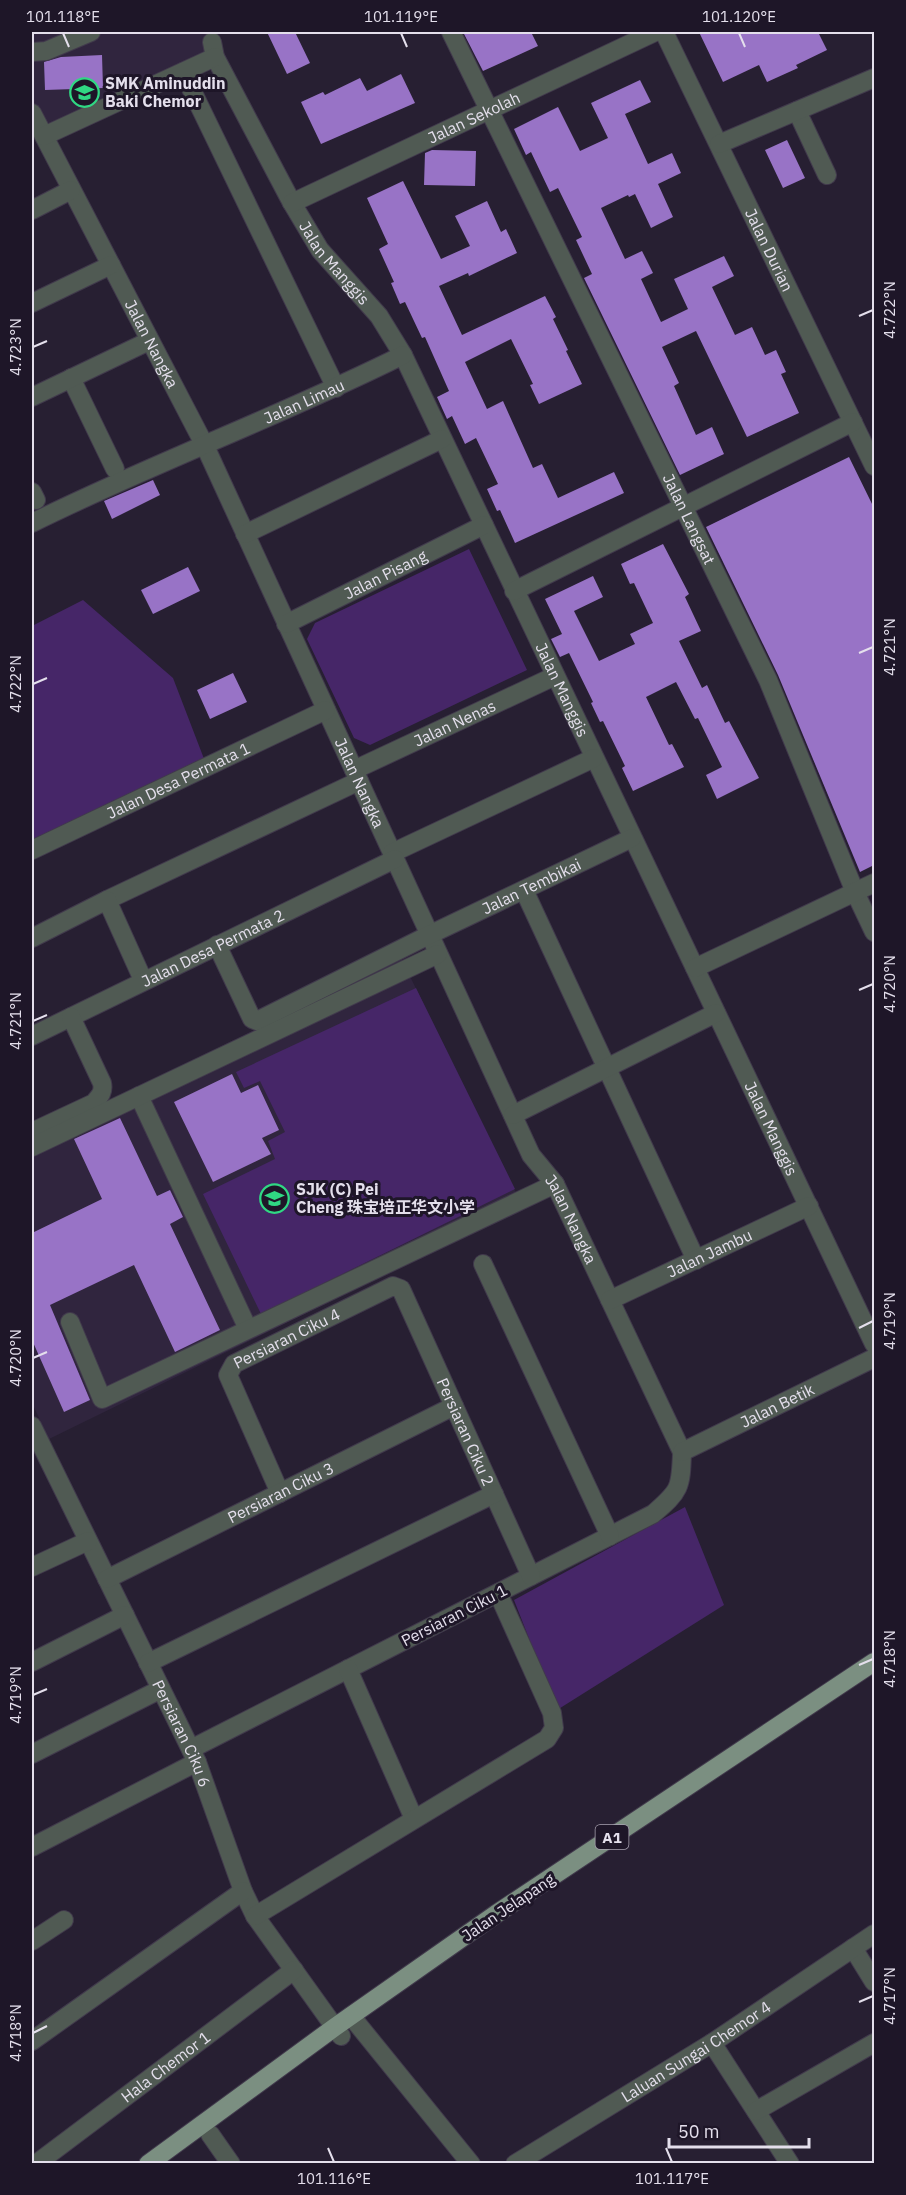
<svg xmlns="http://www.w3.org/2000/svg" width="906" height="2195" viewBox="0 0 906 2195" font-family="'IBM Plex Sans','Noto Sans SC',sans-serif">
<rect width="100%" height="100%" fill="#271f32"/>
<path fill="#30253e" d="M32 32H215L210 42 214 56 44 136 32 113Z
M401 958 523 1207 49 1439 32 1403V1139Z"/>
<path fill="#462668" d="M469 549 527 670 370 745 354 738 307 639 315 623Z
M83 600 173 678 206 764 32 849V626Z
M416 988 515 1189 261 1314 203 1194 275 1159 268 1141 285 1132 260 1081 244 1088 236 1072Z
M685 1507 724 1605 557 1710 514 1600Z"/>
<path fill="#9873c6" d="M267 32H295L310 63 287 74Z
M463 32H531L538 46 483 71Z
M699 32H818L827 50 796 65 798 68 767 82 759 65 723 82Z
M102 55 103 88 45 90 44 62 61 57Z
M401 74 415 103 321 144 301 102 323 92 325 95 360 78 367 91Z
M640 80 651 102 625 114 648 164 672 153 681 173 658 184 673 217 651 228 635 194 629 197 628 195 601 208 625 259 642 251 653 273 641 279 661 322 688 309 674 279 724 256 734 276 712 287 735 335 752 327 765 355 776 350 786 372 781 374 799 413 747 437 696 331 662 347 679 383 674 386 696 435 712 427 724 454 680 475 584 278 592 274 576 240 582 237 558 188 550 192 531 152 526 155 514 129 558 107 580 151 608 138 591 103Z
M787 140 805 178 783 188 765 150Z
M432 150 476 151 475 186 424 185 425 153Z
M403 181 441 259 470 246 455 216 487 201 501 232 506 229 517 253 469 276 468 273 439 286 462 335 545 296 556 317 553 319 568 350 566 351 582 384 539 404 530 385 533 384 511 339 465 362 487 409 503 401 533 468 542 464 558 498 614 472 624 493 515 543 500 510 497 511 487 489 498 484 476 438 465 444 452 416 447 419 437 397 449 391 425 337 422 338 405 302 400 304 391 283 394 282 379 249 388 244 367 198Z
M849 457 874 508V865L860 872 778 675 706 527Z
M153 480 160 495 112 519 104 501Z
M663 544 689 594 685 597 701 631 679 641 702 688 707 685 725 723 729 721 759 778 717 799 706 775 722 767 698 718 695 719 676 682 646 697 669 745 672 744 684 767 633 791 622 768 625 766 603 721 600 722 591 703 593 702 569 653 560 657 551 639 562 634 545 599 593 576 603 597 574 611 599 661 635 644 630 634 653 623 634 583 630 584 621 564Z
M188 567 200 591 153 614 141 590Z
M233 673 247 702 210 719 197 690Z
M232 1074 241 1093 258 1085 279 1130 262 1138 271 1154 213 1182 174 1102Z
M120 1118 157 1196 170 1190 183 1217 170 1224 220 1330 175 1352 134 1265 50 1305 90 1400 64 1412 32 1340V1233L102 1199 74 1139Z"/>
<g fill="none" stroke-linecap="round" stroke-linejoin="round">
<defs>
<g id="minor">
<path id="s1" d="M451 32 768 680 855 892 874 932"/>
<path id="s2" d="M664 32 874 466"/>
<path id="s3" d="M212 42 215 57 292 203 320 250 379 316 403 355 874 1344"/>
<path d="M32 52 46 51 91 32"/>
<path d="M183 72 336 388"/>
<path d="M797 111 827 175"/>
<path id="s4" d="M32 113 205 446 531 1155 555 1184 682 1452C681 1488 680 1491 653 1514L191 1749"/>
<path d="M44 136 215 57"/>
<path d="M719 144 874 78"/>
<path id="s5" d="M292 203 655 32"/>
<path d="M32 210 71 190"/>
<path d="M32 303 111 265"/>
<path d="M71 378 115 469"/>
<path d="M32 397 149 341"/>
<path d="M32 492 36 500"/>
<path id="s6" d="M32 523C153 463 281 416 403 355"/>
<path d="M245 534 442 439"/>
<path d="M514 591 853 422"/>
<path id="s7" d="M286 624 484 525"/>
<path id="s8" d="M354 770 555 676"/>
<path id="s9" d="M32 850 326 710"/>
<path d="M392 853 594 758"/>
<path d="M524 890 696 1260"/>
<path d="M107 900 359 781"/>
<path d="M32 938 107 900 143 980"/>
<path id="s10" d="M217 945 252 1019 257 1021 429 935 632 838"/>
<path d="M695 968 874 883"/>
<path id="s11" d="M32 1036 395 859"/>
<path d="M139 1096 248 1329"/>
<path d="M513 1115 716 1013"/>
<path d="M32 1132 94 1103C100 1096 104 1092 102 1083L71 1017"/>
<path d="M32 1147 438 954"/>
<path d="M483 1264 610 1536"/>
<path id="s12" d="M610 1300 809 1206"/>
<path d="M70 1322 102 1399 555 1184"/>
<path id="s13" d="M32 1426 197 1762 243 1891 255 1916 341 2036"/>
<path id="s14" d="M682 1452 874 1358"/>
<path id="s15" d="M280 1493 228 1375 234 1364 393 1286 401 1289 531 1576"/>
<path d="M32 1567 88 1541"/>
<path id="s16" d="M107 1579 454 1406"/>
<path d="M32 1662 125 1615"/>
<path d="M148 1663 494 1494"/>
<path d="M348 1669 414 1819"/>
<path d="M32 1754 161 1689"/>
<path d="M32 1847 197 1762"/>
<path d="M255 1916 547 1739 554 1728 552 1713 498 1593"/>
<path d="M32 1941 64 1920"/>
<path d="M853 1948 874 1982"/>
<path d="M351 2016 471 2164"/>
<path d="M32 2041 243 1891"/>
<path d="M712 2043 790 2164"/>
<path d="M756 2111 874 2043"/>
<path d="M210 2134 231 2164"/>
<path id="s17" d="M36 2164 294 1970"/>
<path id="s18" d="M515 2164 712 2043 874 1934"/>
</g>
<path id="major" d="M148 2164 335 2027 496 1914 874 1662"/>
</defs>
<use href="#minor" stroke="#413a4c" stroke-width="20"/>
<use href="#major" stroke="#413a4c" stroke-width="20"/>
<use href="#minor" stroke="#505a53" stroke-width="18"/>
<use href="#major" stroke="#7b8f81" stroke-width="18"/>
</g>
<path fill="none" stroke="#e4dfec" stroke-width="2" d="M63 33 69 47M401 33 407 47M739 33 745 47M859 316 873 310M33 347 47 341M859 653 873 647M33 684 47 678M859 990 873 984M33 1021 47 1015M859 1328 873 1321M33 1358 47 1352M859 1665 873 1659M33 1695 47 1689M859 2002 873 1996M33 2033 47 2026M328 2148 334 2162M666 2148 672 2162"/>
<defs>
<symbol id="school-ring" viewBox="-11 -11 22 22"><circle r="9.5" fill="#1e1628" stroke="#30d883" stroke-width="1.5"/><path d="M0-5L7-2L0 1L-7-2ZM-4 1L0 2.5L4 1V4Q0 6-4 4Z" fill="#30d883"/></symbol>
</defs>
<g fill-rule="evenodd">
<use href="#school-ring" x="68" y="76" width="33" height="33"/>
<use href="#school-ring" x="258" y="1182" width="33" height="33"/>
</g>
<g text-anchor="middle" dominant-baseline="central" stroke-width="6" stroke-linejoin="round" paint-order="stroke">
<rect fill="#1e1628" stroke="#a9a3b1" stroke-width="1.5" x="595.5" y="1825" width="33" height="24" rx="4.5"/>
<g font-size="15" font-weight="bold" fill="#e4dfec">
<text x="612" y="1837">A1</text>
</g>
<g font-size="16" font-weight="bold" fill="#e4dfec" stroke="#1e1628" text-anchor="start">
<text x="105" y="83">SMK Aminuddin<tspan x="105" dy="18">Baki Chemor</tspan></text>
<text x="296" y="1189">SJK (C) Pei<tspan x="296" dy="18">Cheng 珠宝培正华文小学</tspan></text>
</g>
<g font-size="16" fill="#e4dfec" stroke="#1e1628">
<text stroke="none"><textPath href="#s5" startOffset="201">Jalan Sekolah</textPath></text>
<text stroke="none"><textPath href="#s2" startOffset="242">Jalan Durian</textPath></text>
<text stroke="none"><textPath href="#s3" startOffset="254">Jalan Manggis</textPath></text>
<text stroke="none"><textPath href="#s4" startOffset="260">Jalan Nangka</textPath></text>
<text stroke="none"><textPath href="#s6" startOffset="298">Jalan Limau</textPath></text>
<text stroke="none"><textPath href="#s1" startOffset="542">Jalan Langsat</textPath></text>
<text stroke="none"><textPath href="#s7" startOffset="111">Jalan Pisang</textPath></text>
<text stroke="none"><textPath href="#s3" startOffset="740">Jalan Manggis</textPath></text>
<text stroke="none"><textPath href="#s8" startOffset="111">Jalan Nenas</textPath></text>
<text stroke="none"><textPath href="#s9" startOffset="162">Jalan Desa Permata 1</textPath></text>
<text stroke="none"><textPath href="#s4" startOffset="746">Jalan Nangka</textPath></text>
<text stroke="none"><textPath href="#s10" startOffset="393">Jalan Tembikai</textPath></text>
<text stroke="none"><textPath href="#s11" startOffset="201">Jalan Desa Permata 2</textPath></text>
<text stroke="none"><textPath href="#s3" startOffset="1226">Jalan Manggis</textPath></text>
<text stroke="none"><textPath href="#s4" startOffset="1232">Jalan Nangka</textPath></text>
<text stroke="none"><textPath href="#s12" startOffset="110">Jalan Jambu</textPath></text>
<text stroke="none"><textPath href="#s15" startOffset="200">Persiaran Ciku 4</textPath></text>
<text stroke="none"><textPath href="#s14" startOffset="106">Jalan Betik</textPath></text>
<text stroke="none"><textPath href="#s15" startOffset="484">Persiaran Ciku 2</textPath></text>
<text stroke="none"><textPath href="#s16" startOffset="194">Persiaran Ciku 3</textPath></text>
<text transform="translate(454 1615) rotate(-27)">Persiaran Ciku 1</text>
<text stroke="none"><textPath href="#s13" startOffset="342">Persiaran Ciku 6</textPath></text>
<text transform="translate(508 1907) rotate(-34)">Jalan Jelapang</text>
<text stroke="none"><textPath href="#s18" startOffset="213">Laluan Sungai Chemor 4</textPath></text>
<text stroke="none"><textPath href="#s17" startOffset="162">Hala Chemor 1</textPath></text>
</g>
</g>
<rect width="906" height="2195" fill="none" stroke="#1e1628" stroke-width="66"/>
<path d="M669 2138v9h140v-9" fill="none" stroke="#e4dfec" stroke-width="3"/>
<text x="678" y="2138" font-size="18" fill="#e4dfec" stroke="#1e1628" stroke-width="4.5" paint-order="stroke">50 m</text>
<rect x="33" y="33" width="840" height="2129" fill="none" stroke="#e4dfec" stroke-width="2"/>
<g font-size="15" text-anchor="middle" fill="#e4dfec">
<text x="63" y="22">101.118°E</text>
<text x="401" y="22">101.119°E</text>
<text x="739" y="22">101.120°E</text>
<text transform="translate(890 310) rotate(-90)" y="5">4.722°N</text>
<text transform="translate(16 347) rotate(-90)" y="5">4.723°N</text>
<text transform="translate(890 647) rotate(-90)" y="5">4.721°N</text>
<text transform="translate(16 684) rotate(-90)" y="5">4.722°N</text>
<text transform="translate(890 984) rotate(-90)" y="5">4.720°N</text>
<text transform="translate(16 1021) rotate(-90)" y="5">4.721°N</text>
<text transform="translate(890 1321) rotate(-90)" y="5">4.719°N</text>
<text transform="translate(16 1358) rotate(-90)" y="5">4.720°N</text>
<text transform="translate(890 1659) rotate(-90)" y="5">4.718°N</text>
<text transform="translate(16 1695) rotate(-90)" y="5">4.719°N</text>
<text transform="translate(890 1996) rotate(-90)" y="5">4.717°N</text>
<text transform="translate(16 2033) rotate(-90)" y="5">4.718°N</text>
<text x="334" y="2184">101.116°E</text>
<text x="672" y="2184">101.117°E</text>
</g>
</svg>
